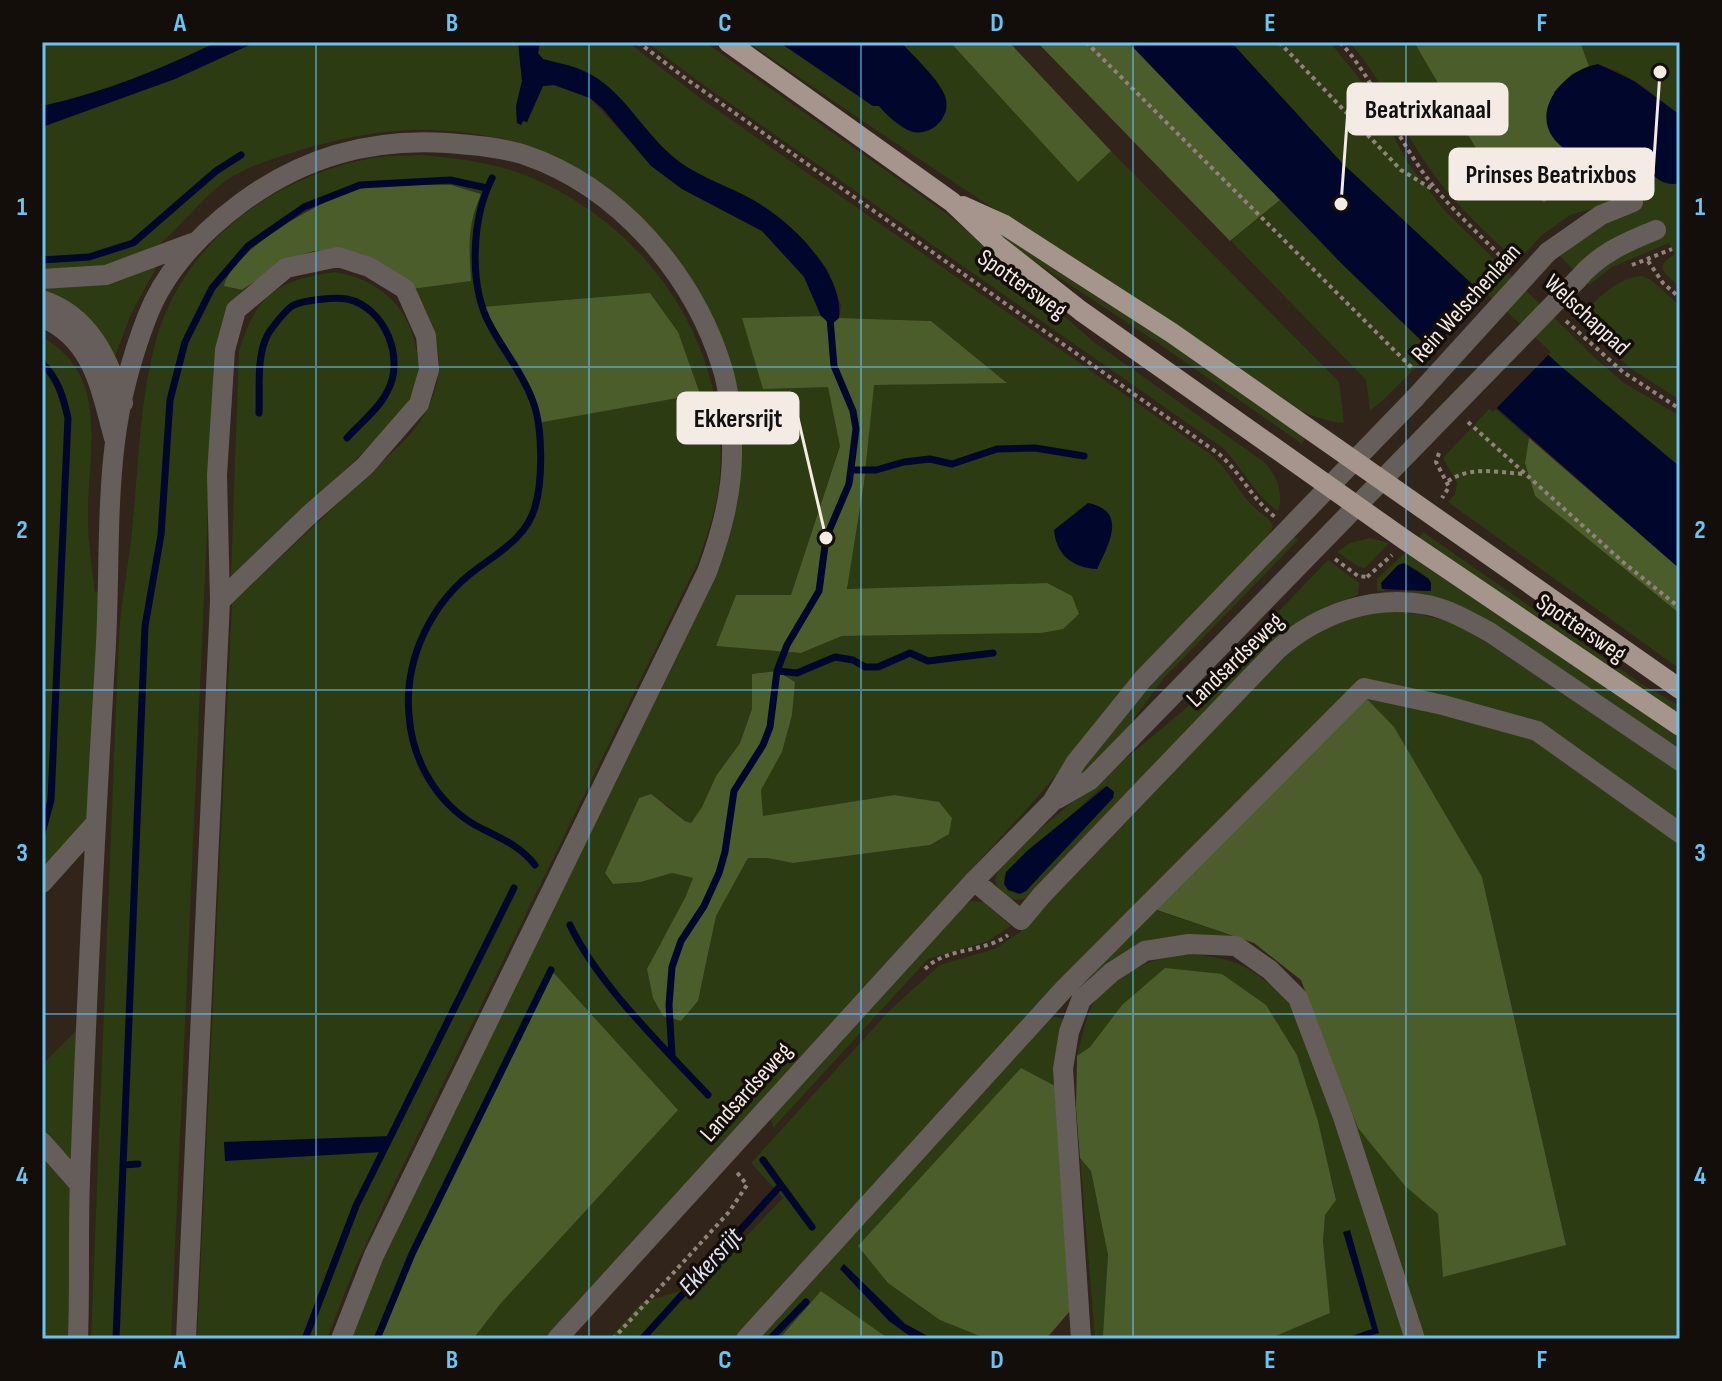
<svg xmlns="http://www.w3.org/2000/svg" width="1722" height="1381" viewBox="0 0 1722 1381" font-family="'Sofia Sans Condensed',sans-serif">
<rect width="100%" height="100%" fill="#31241a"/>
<path fill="#2d3b12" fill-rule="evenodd" d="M42 42H217L163 68 105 91 42 106Z
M256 42H518L522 81 516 106 518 123 521 125 523 121 527 122 543 86 554 85 590 98 626 137 682 189 762 231 805 277 821 316 743 319 828 386 840 445 791 595H736L717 646 801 653 842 636 1041 633 1046 583 847 590 864 483 873 385 1006 382 931 321 839 318 841 306 827 268 799 237 764 207 686 167 661 146 638 121 570 66 543 59 537 53 540 42H628L700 98 1210 454C1229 469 1238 493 1256 509 1263 515 1270 518 1273 527L1263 541 1138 674 1042 792 544 1339H473L501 1303 551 970 412 1254 377 1339H341L682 625 728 500 723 369 651 241 528 156 520 143C438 123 385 126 304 149 278 157 253 164 230 178 196 200 166 249 133 262 114 269 64 271 42 274V127L175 79ZM777 671 795 682 792 715 782 752 761 790 763 817 894 795 930 845 793 863 767 858H748L716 916 698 1001 681 1021 663 1016 685 898 693 878 672 873 641 882 613 884 605 873 639 798 667 805 685 821 691 823 702 807 716 776 740 743 752 709V674Z
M647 42H705L950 216 1094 342 1264 462C1277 475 1284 493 1278 511 1255 495 1243 469 1223 448L698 81Z
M748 42H779L873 106 941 88 901 42H950L1078 182 1111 151 1339 382 1344 423C1320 421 1303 412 1281 401 1104 280 924 165 748 42Z
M1231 42H1330L1370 92 1408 163 1444 210 1595 358 1624 383 1680 416V467L1557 363 1342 163Z
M1349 42H1414L1481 157 1581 170 1584 158C1599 158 1614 154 1629 159 1649 164 1657 186 1680 183V287C1665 273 1652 268 1675 254L1669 243 1612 267 1589 285 1559 255 1633 197 1570 215 1541 236 1517 262C1487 233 1456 206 1432 172 1401 130 1385 81 1349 42Z
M1580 42H1680V115C1658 99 1617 61 1589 66Z
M421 155C454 158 490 162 522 174 645 222 728 340 720 473 718 504 708 533 698 562L390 1192 353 1272 327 1339H197L232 603 400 445C448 399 451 341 412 289L470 281C469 246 467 227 481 194 451 185 433 184 402 185 322 189 281 222 226 276L233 289 242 290 229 309 214 372 171 1339H91L119 634C122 596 130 558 133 520 139 459 140 399 156 340 184 241 275 176 372 158 388 155 405 156 421 155ZM483 307 699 394 538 423 533 400 490 325Z
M1280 200 1432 351 1382 401 1370 410 1366 380 1231 241Z
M999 228 1135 316 1306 437 1302 444 1158 343 1010 245 995 235Z
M152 265 156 268 131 314 114 359 42 294V285Z
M336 272C378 280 407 304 416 347 419 361 420 375 415 389 409 405 398 418 387 430L231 577 239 351C256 294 279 279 336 272Z
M1642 276 1651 280 1680 306V400L1630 368 1577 320C1593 303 1618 276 1642 276Z
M42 337C112 376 87 453 88 518 88 542 92 567 95 592H109L94 825 42 883Z
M1492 406 1529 438 1525 463 1535 496 1680 614V669L1448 502 1455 494 1457 483 1443 458Z
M1423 532 1643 685 1680 706V718L1418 539Z
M1291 534 1298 540 1164 678 1110 751 1083 776 1077 771 1150 681Z
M1370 538 1389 543 1365 568 1359 567 1337 552 1350 543Z
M1407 551 1680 734V750L1411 593 1377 591V579ZM1400 564C1414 565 1432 577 1431 591H1384Z
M1328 560 1359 583 1358 595 1322 608 1288 628 1026 898C1012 904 999 895 995 880L999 869 1029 838 1183 711ZM1107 786 1026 891 1008 890 1003 877 1101 788Z
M1384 611C1415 612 1440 617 1468 630L1680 771V1339H1425L1301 980 1358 1128 1405 1186 1438 1214 1443 1277 1566 1245 1482 877 1152 909 1235 937 1133 950 1092 975 864 1196 735 1339H609L641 1303 699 1285 783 1198 751 1163 891 1009 940 965 994 949 1019 933 1280 660C1320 626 1335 623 1384 611Z
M973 901 984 902 1011 926 988 941 928 959 773 1128 771 1118 967 903Z
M1183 953C1246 959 1256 970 1300 1014L1407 1339H1358L1379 1333 1343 1232 1373 1329 1343 1339H1269L1330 1313 1323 1241 1325 1215 1336 1199 1318 1121 1297 1055 1122 1005 1090 1047 1077 1056C1081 1041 1084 1026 1089 1012 1103 977 1149 960 1183 953Z
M1051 1016 1064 1019 1059 1088 940 1320 987 1339H933L906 1324 844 1264 840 1269 889 1321 914 1339H889L821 1291 779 1339H751Z
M87 1020 78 1339H42V1065Z
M1080 1158 1091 1171 1108 1255 1105 1339H1095Z"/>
<path fill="#4c5d2c" d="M950 42H1009L1111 151 1078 182Z
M1037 42H1128L1280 200 1230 241Z
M1414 42H1580L1589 66 1572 74 1554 92 1572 154 1584 158C1579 182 1564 192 1544 202L1523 190 1481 157Z
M421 185H451L481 194C467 227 469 246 471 281L412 289 333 250 314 251 288 259 242 290 224 286C232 250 318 202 352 191 373 184 399 186 421 185Z
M650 293 678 332 700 394 538 423 533 400 482 307Z
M821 316 831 324 839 318 931 321 1007 383 874 385 864 483 847 589 1047 583 1072 596 1079 614 1063 629 1041 633 842 636 801 653 716 646 736 595H791L840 446 828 387 763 389 742 318Z
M1529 438 1680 569V614L1535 496 1525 463Z
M777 671 795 682 792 715 782 752 761 790 763 816 894 795 939 802 952 818 949 834 930 845 793 863 767 858H748L716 916 698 1001 681 1021 663 1016 653 998 647 969 685 898 693 878 672 873 641 882 613 884 605 873 639 798 651 794 685 821 691 823 702 807 716 776 740 743 752 709V674Z
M1366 698 1394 727 1482 877 1566 1245 1443 1277 1438 1214 1405 1186 1358 1128 1301 980 1254 943 1151 908Z
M1165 968 1222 974 1266 1005 1297 1055 1318 1121 1336 1200 1325 1215 1323 1241 1330 1313 1269 1339H1105L1103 1337 1108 1255 1091 1171 1080 1158 1076 1108 1077 1056 1090 1047 1122 1005Z
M551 970 678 1110 501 1303 473 1339H377L412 1254Z
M1021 1068 1059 1088 1075 1305 1046 1339H987L940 1320 888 1283 858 1246Z
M821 1291 889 1339H779Z"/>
<path fill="#01072c" d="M217 42H256L175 79 42 127V106C105 92 159 70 217 42Z
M518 42H540L538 53 543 59C558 63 576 66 590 74 629 95 648 143 687 167 711 182 739 190 763 206 797 228 844 275 839 318L831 325 821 316 804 277 762 231 682 189 651 166 603 109 590 98 554 85 543 86 527 122 523 121 521 125 517 123 516 106 522 81Z
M779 42H901C913 56 939 79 945 96 952 116 933 136 913 132 902 129 885 114 879 106H873Z
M1128 42H1231L1342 163 1557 363 1680 467V569L1432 351 1342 264Z
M1598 64 1634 81 1680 115V183C1658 189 1650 167 1632 160 1612 152 1590 164 1571 153 1522 126 1554 73 1598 64Z
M1088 503C1128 511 1109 544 1097 569 1073 568 1056 555 1054 530Z
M1404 563 1429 579 1431 583V591L1382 589 1381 583 1398 565Z
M1107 786 1114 792 1113 798 1026 891 1020 894 1008 890 1004 884 1006 872 1027 851Z
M391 1136 383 1152 225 1161 224 1142Z
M1350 1230 1379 1333 1358 1339H1343L1372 1329 1343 1232Z
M844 1264 905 1324 933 1339H914L889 1321 840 1269Z"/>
<path fill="#31241a" d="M1486 293 1551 352 1493 412 1428 353Z"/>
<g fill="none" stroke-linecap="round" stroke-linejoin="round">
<path stroke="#01072c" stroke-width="7" d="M492 178C472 218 468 284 490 325 503 350 522 372 532 399 543 425 543 480 535 507 527 536 501 551 478 568 432 601 404 658 409 715 412 760 436 802 475 825 497 837 519 844 535 865
M42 260 89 257 133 243 216 171 241 155
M42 363C58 379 63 396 68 418L51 800 42 833
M259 413C260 388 256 356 268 334 273 326 285 311 292 306 302 300 335 297 347 299 385 307 406 359 387 392 379 409 359 424 347 438
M852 470H876L904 462 930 459 952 464 997 449 1035 448 1084 456
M777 671 797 673 835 657 853 660 865 667H878L910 653 928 661 993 653
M570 925C597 983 664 1048 708 1095
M672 1055 669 1005 672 967 681 941 704 906 719 873 725 852 734 791 763 745 770 727 777 671 787 645 819 591 826 538 849 484 856 429 853 411 834 366 830 318
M123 1165 138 1164
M781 1185 812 1227
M116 1339 145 626 161 535 170 400 185 342 212 288 248 246 304 207 360 185 450 180 487 188
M305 1339 356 1206 514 888
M377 1339 412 1254 551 970
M642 1339 781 1185 763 1160
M770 1339 806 1302"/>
<path stroke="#8f837b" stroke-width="4" stroke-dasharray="4 4" stroke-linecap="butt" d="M638 42 685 78 1219 454C1241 473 1252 499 1275 517
M1086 42 1413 369
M1279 42 1401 170 1432 189
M1340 42C1374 79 1391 127 1420 168 1444 204 1479 233 1509 265
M1648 261 1663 283 1680 298
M1632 265 1672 249
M1566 321 1623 372 1680 409
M1468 422 1624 563 1680 608
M1439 453 1436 462 1449 487 1442 498
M1448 481C1471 466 1496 472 1523 474
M1335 559 1358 576 1367 577
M1367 577 1392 555
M925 969C946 947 984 953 1008 935
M613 1339 729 1212 747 1185 735 1170"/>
<path stroke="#665e5a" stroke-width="20" d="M1548 252 1601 215 1633 202
M42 279 106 275 192 243
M1577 280C1598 254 1626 242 1656 230
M42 300C90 316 108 358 123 403
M42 317C94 340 100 388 114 438
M1057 799 1090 780 1423 438
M974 881 1021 920 1041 896 1277 650C1318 614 1373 594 1428 605 1451 610 1471 622 1491 633L1680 761
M42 883 94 825
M42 1142 80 1185
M78 1339C80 1286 78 1233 80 1179 86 1007 95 834 105 661 110 589 106 514 115 442 120 401 132 356 147 317 165 270 202 232 241 203 303 157 370 138 447 143 473 145 499 147 525 155 619 187 693 274 722 367 730 392 731 420 732 446 733 490 722 531 707 572L374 1255 341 1339
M186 1339 220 601 217 475 225 350 236 310 286 268 338 257 369 267 405 289 426 336 429 370 419 404 365 466 310 514 220 601
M557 1339 974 881 1052 802 1076 762 1143 679 1415 398
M746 1339 1065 988 1364 688 1443 705 1537 731 1680 833
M1081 1339 1063 1069 1069 1032 1081 1000 1112 972 1145 951 1189 944 1236 946 1270 970 1298 998 1343 1117 1415 1339"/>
<path stroke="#a5958d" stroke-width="20" d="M728 42 952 202 997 245 1081 311 1405 540 1680 726
M963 206 1003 224 1172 333 1680 689"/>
<path stroke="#665e5a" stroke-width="20" d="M1415 398 1548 252
M1423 438 1577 280"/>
</g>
<path fill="none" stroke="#6ac3f2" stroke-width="2" stroke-opacity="0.55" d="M316 42V1339M589 42V1339M861 42V1339M1133 42V1339M1406 42V1339M42 367H1680M42 690H1680M42 1014H1680"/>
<g text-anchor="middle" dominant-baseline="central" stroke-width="7" stroke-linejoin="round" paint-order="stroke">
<g font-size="24" fill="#f4ebe5" stroke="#140e0a">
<text transform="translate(1022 284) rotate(35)">Spottersweg</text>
<text transform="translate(1466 303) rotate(-48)">Rein Welschenlaan</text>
<text transform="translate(1587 315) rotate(43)">Welschappad</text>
<text transform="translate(1581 628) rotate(34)">Spottersweg</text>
<text transform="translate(1235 660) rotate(-44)">Landsardseweg</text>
<text transform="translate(746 1092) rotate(-48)">Landsardseweg</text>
</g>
<g font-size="26" font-style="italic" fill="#dbe2f1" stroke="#140e0a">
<text transform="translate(711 1262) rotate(-48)">Ekkersrijt</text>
</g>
</g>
<path fill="none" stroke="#f4ebe5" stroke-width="3" d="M1341 204L1348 109M1660 72L1653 174M826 538L798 418"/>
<g fill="#f4ebe5" stroke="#140e0a" stroke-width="3">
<circle cx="1341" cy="204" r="8"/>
<circle cx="1660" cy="72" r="8"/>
<circle cx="826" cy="538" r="8"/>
</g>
<g fill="#f4ebe5" stroke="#f4ebe5" stroke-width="3">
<rect x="1348" y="84" width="159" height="50" rx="8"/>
<rect x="1450" y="149" width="203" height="50" rx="8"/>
<rect x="678" y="393" width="120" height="50" rx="8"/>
</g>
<g font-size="26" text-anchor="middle" font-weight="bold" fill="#111">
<text x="1428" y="118">Beatrixkanaal</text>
<text x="1551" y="183">Prinses Beatrixbos</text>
<text x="738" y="427">Ekkersrijt</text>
</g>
<rect width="1722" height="1381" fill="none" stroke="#140e0a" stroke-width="88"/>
<rect x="44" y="44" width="1634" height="1293" fill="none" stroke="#6ac3f2" stroke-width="3"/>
<g font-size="26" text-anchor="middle" font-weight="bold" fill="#6ac3f2">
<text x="180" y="31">A</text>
<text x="452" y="31">B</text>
<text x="725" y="31">C</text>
<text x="997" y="31">D</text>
<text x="1270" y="31">E</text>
<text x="1542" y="31">F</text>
<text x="22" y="215">1</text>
<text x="1700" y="215">1</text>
<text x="22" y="538">2</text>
<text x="1700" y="538">2</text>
<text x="22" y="861">3</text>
<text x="1700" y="861">3</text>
<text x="22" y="1184">4</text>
<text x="1700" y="1184">4</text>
<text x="180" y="1368">A</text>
<text x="452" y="1368">B</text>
<text x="725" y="1368">C</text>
<text x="997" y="1368">D</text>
<text x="1270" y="1368">E</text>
<text x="1542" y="1368">F</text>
</g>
</svg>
